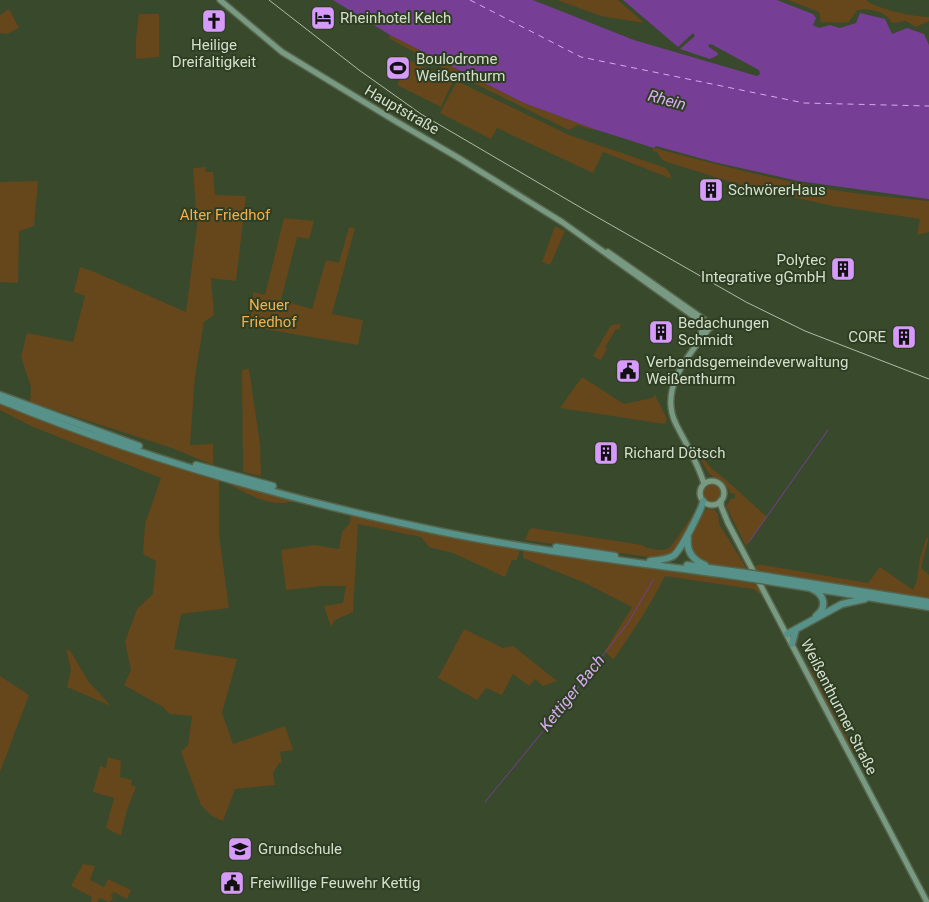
<svg xmlns="http://www.w3.org/2000/svg" width="929" height="902" viewBox="0 0 929 902" font-family="Roboto,sans-serif">
<rect width="100%" height="100%" fill="#39492c"/>
<path fill="#66461b" d="M557 0H618L644 23 601 16Z
M788 0H867L868 2C887 11 909 16 929 17V21L916 27 906 21 892 23C886 11 869 8 857 10L849 22C839 24 831 21 821 23L819 12Z
M9 9 19 28 7 34 0 33V15Z
M139 14H159V57L136 59V39Z
M390 35 524 103 594 129V130L577 125 569 130 433 63 389 38Z
M409 60 453 81 441 107 397 85Z
M457 81 569 135 666 168 670 174 672 179 603 152 593 173 497 128 491 139 440 113Z
M654 148C714 164 773 179 834 190 865 195 897 198 929 201V232L917 235 920 219 833 206 747 187 667 162 662 160 657 152 653 151Z
M206 167 205 172H213L215 195 246 196 236 281 211 278 214 315 204 322 195 376 190 445 213 444V465L172 448 30 402 31 387 21 357 27 333 73 342 85 296 74 292 80 267 92 271 186 312 197 226 193 168Z
M38 181 34 226 19 231 18 283 0 282V182Z
M284 218 314 221 309 239 297 237 281 300 312 309 326 260 339 263 349 227 355 228 332 314 363 320 358 345 247 326C253 317 253 302 253 292L265 295Z
M555 226 565 231 550 265 542 262Z
M621 324 619 330 616 329 605 347 607 349 601 360 593 356 611 325Z
M249 369 260 444 261 476 243 472 242 370Z
M582 377 624 404 652 398 655 395 667 419 665 424 560 408Z
M0 402 297 500C270 511 242 490 219 479V535L229 608 181 614 174 649 237 659 222 713 233 744 285 726 293 750 280 752 282 763H279L273 773 275 785 235 789 223 821 212 816 201 805 181 752 188 745 192 716 170 714 163 707 124 685 131 670 125 642 137 609 153 594 156 561 143 554 145 524 161 478 31 426 0 410Z
M697 451 711 468 725 479 767 517 746 546 726 506 731 499 735 498V494L730 493C726 482 720 482 712 476 705 471 701 458 697 451Z
M702 493a10 10 0 1 1 20 0a10 10 0 1 1-20 0Z
M699 505 679 547 670 556 657 558 525 540 529 530 532 528 642 545C647 549 663 552 669 548 673 546 694 512 699 505Z
M706 509 715 510 718 514 719 524 747 569 708 564 694 557 689 542 691 535Z
M351 513 520 549 517 560H512L505 577 453 553 429 547 421 537 358 524 353 612 335 620 331 627 324 606 343 603 346 586H322L286 590 281 550 314 545 339 549 342 532 350 523Z
M927 536 928 540 921 568 929 575V599L779 575 754 570 753 568 757 565H763L868 583 880 567 913 590 917 580 920 558Z
M523 550 751 583 757 585 761 595 753 589 665 576C650 606 632 633 613 660L605 651 632 607 585 583 523 558Z
M464 629 503 648 513 646 557 681 543 686 535 679 529 686 513 674 502 695 486 688 477 700 438 678Z
M66 649 71 652 88 681 111 706 67 687 71 670Z
M809 666 852 748 855 751H850L808 670Z
M0 676 29 695 0 772Z
M108 757 121 761 120 777 132 780 131 785 136 787 127 810 121 835 117 834 106 828 114 798 93 792 100 766 106 768Z
M83 864 95 866 90 880 104 887 108 879 131 890 127 899 114 892 111 895 113 899 109 902 100 898 97 902H91L92 897 71 886Z"/>
<path fill="#763e95" d="M333 0H533L634 40 757 76 760 74 759 70 711 44 708 45 709 47 718 53V55L710 59 680 49 695 36 693 33 678 47 623 0H777L813 14 816 18 813 25 819 28 830 25 840 28 856 23 860 13 885 19 892 34 907 28 924 34 929 45V199L798 181 714 162 656 146 654 148 594 129 524 103 390 35Z"/>
<g fill="none" stroke-linecap="round" stroke-linejoin="round">
<path stroke="#763e95" stroke-width="1" d="M749 542 828 430
M485 802 558 713 628 623 653 580"/>
<path stroke="#d6abf0" stroke-width="1" stroke-dasharray="6 5" stroke-linecap="butt" d="M470 0 581 57 804 103 929 106"/>
<defs>
<path id="secondary" d="M220 0 282 52 397 122 457 157 562 222 710 328
M608 252 712 325
M696 343 703 329 708 326
M700 493a12 12 0 1 1 24 0a12 12 0 1 1-24 0Z
M704 484C698 463 686 444 676 424 658 388 690 353 712 325
M721 500V506L728 523 927 902"/>
<path id="trunk" d="M0 395 139 446
M0 400C141 458 289 500 438 531 540 552 645 563 748 578
M196 465 273 486
M688 538C686 552 693 560 705 565
M556 547 615 556
M650 561C657 560 666 560 673 556 680 552 702 509 703 501
M687 565 746 573
M765 576 929 602
M767 581 929 607
M812 589C824 594 828 607 816 616
M787 634 842 604 865 599
M792 644 796 629"/>
</defs>
<use href="#secondary" stroke="#56644b" stroke-width="8"/>
<use href="#trunk" stroke="#56644b" stroke-width="9"/>
<use href="#secondary" stroke="#789a82" stroke-width="5"/>
<use href="#trunk" stroke="#569289" stroke-width="6"/>
<path stroke="#afbba7" stroke-width="1" d="M269 0 359 70 421 114 590 213 746 302 805 331 929 379"/>
<defs>
<path id="trunk-bridge" d="M746 573 765 576
M748 578 767 581"/>
</defs>
<use href="#trunk-bridge" stroke="#56644b" stroke-width="9" stroke-linecap="butt"/>
<use href="#trunk-bridge" stroke="#569289" stroke-width="6"/>
</g>
<defs>
<symbol id="hotel-square" viewBox="-11 -11 22 22"><rect x="-9" y="-9" width="18" height="18" rx="4" fill="#d69bfa" stroke="#2e3e22"/><path d="M-6-4.5h1.5V1H6V5H4.5V3h-9V5H-6ZM-4 0a1.8 1.8 0 1 1 3.6 0ZM.5 0V-2.5h3Q6-2.5 6 0Z" fill="#111"/></symbol>
<symbol id="church-square" viewBox="-11 -11 22 22"><rect x="-9" y="-9" width="18" height="18" rx="4" fill="#d69bfa" stroke="#2e3e22"/><path d="M-1.2-6h2.4v3.5h3.3v2.4h-3.3V6h-2.4V-.1h-3.3v-2.4h3.3Z" fill="#111"/></symbol>
<symbol id="stadium-square" viewBox="-11 -11 22 22"><rect x="-9" y="-9" width="18" height="18" rx="4" fill="#d69bfa" stroke="#2e3e22"/><path d="M0-5a6.5 5 0 1 0 0 10a6.5 5 0 1 0 0-10ZM-3.5-1.8h7v3.6h-7Z" fill="#111"/></symbol>
<symbol id="building-square" viewBox="-11 -11 22 22"><rect x="-9" y="-9" width="18" height="18" rx="4" fill="#d69bfa" stroke="#2e3e22"/><path d="M-4-6H4V6H1V3H-1V6H-4ZM-2.5-4.3h1.7v1.8h-1.7ZM.8-4.3h1.7v1.8H.8ZM-2.5-1h1.7V.8h-1.7ZM.8-1h1.7V.8H.8Z" fill="#111"/></symbol>
<symbol id="civic-square" viewBox="-11 -11 22 22"><rect x="-9" y="-9" width="18" height="18" rx="4" fill="#d69bfa" stroke="#2e3e22"/><path d="M-.6-6.5H3V-4.5H.6V-3L4-1V1h2V6H-6V1h2V-1L-.6-3ZM-1.2 2.5V6h2.4V2.5Z" fill="#111"/></symbol>
<symbol id="school-square" viewBox="-11 -11 22 22"><rect x="-9" y="-9" width="18" height="18" rx="4" fill="#d69bfa" stroke="#2e3e22"/><path d="M0-5L7-2L0 1L-7-2ZM-4 1L0 2.5L4 1V4Q0 6-4 4Z" fill="#111"/></symbol>
</defs>
<g fill-rule="evenodd">
<use href="#hotel-square" x="309" y="4" width="28" height="28"/>
<use href="#church-square" x="200" y="7" width="28" height="28"/>
<use href="#stadium-square" x="384" y="54" width="28" height="28"/>
<use href="#building-square" x="697" y="176" width="28" height="28"/>
<use href="#building-square" x="829" y="255" width="28" height="28"/>
<use href="#building-square" x="647" y="318" width="28" height="28"/>
<use href="#building-square" x="890" y="323" width="28" height="28"/>
<use href="#civic-square" x="614" y="357" width="28" height="28"/>
<use href="#building-square" x="592" y="439" width="28" height="28"/>
<use href="#school-square" x="226" y="835" width="28" height="28"/>
<use href="#civic-square" x="218" y="869" width="28" height="28"/>
</g>
<g text-anchor="middle" dominant-baseline="central" stroke-width="4" stroke-linejoin="round" paint-order="stroke">
<g font-size="15" fill="#d5dfce" stroke="#2e3e22" text-anchor="start">
<text x="340" y="18">Rheinhotel Kelch</text>
<text x="214" y="45" text-anchor="middle">Heilige<tspan x="214" dy="17">Dreifaltigkeit</tspan></text>
<text x="416" y="59">Boulodrome<tspan x="416" dy="17">Weißenthurm</tspan></text>
<text x="728" y="190">SchwörerHaus</text>
<text x="826" y="260" text-anchor="end">Polytec<tspan x="826" dy="17">Integrative gGmbH</tspan></text>
<text x="678" y="323">Bedachungen<tspan x="678" dy="17">Schmidt</tspan></text>
<text x="886" y="337" text-anchor="end">CORE</text>
<text x="646" y="362">Verbandsgemeindeverwaltung<tspan x="646" dy="17">Weißenthurm</tspan></text>
<text x="624" y="453">Richard Dötsch</text>
<text x="258" y="849">Grundschule</text>
<text x="250" y="883">Freiwillige Feuwehr Kettig</text>
</g>
<g font-size="15" fill="#d5dfce" stroke="#2e3e22">
<text transform="translate(402 110) rotate(30)">Hauptstraße</text>
<text transform="translate(839 707) rotate(63)">Weißenthurmer Straße</text>
</g>
<g font-size="15" fill="#f5ae4b" stroke="#2e3e22">
<text x="225" y="215">Alter Friedhof</text>
<text x="269" y="305">Neuer<tspan x="269" dy="17">Friedhof</tspan></text>
</g>
<g font-size="16" font-style="italic" fill="#d6abf0" stroke="#2e3e22">
<text transform="translate(667 100) rotate(15)">Rhein</text>
<text transform="translate(572 693) rotate(-51)">Kettiger Bach</text>
</g>
</g>
</svg>
